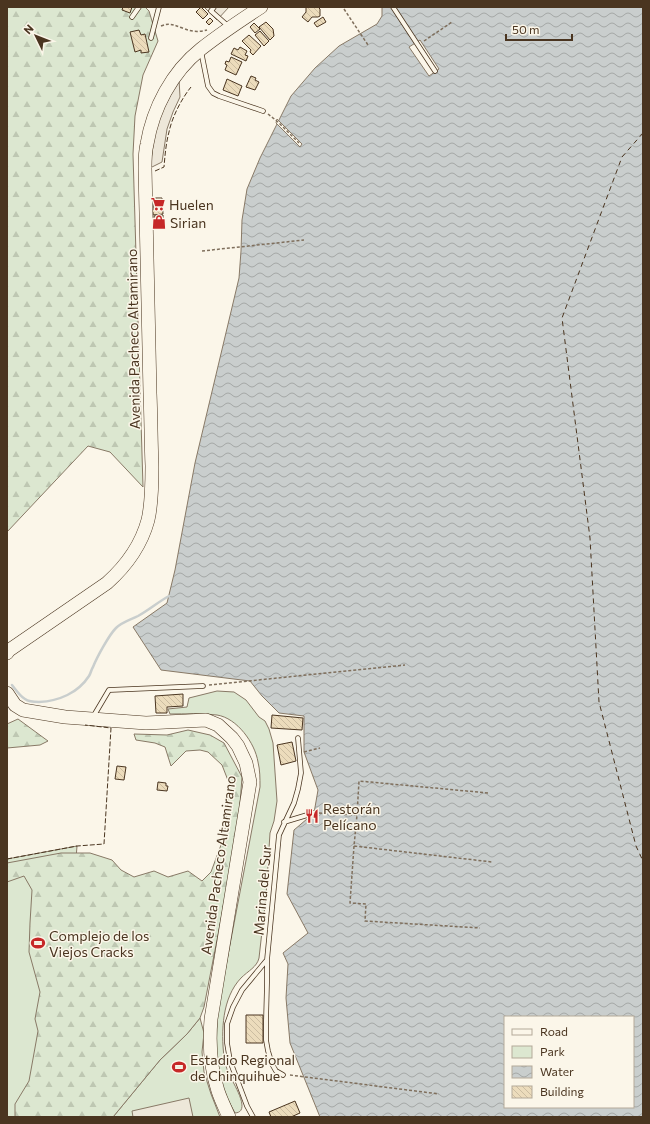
<svg xmlns="http://www.w3.org/2000/svg" width="650" height="1124" viewBox="0 0 650 1124" font-family="Commissioner,sans-serif">
<defs>
<pattern id="forest-firs" width="22" height="20" patternUnits="userSpaceOnUse"><rect width="22" height="20" fill="#dce7d0"/><path d="M5 1l3.5 6h-7zM16 11l3.5 6h-7z" fill="#bec7b2"/></pattern>
<pattern id="water-waves" width="16" height="10" patternUnits="userSpaceOnUse"><rect width="16" height="10" fill="#c9cecd"/><path d="M0 5q4-4 8 0t8 0" fill="none" stroke="#a5a8a6"/></pattern>
<pattern id="building-back-hatch" width="6" height="6" patternUnits="userSpaceOnUse"><rect width="6" height="6" fill="#ecdcbc"/><path d="M-1 5l2 2M0 0l6 6M5-1l2 2" fill="none" stroke="#ccbda1"/></pattern>
</defs>
<rect width="100%" height="100%" fill="#fbf6e9"/>
<path fill="#dce7d0" stroke="#887966" d="M217 691 234 692 246 700 259 717 265 721 269 729 273 743 277 801 274 821 270 833 266 896 259 958C257 967 248 971 241 978 222 998 221 1031 224 1057 225 1062 226 1067 228 1072 231 1080 253 1112 235 1113L227 1098 219 1076 216 1061 217 1013 260 787C260 778 260 770 258 762 255 743 237 718 217 715 202 713 185 714 170 714L168 709 187 707 189 698Z
M77 846 63 1026 41 1117H7V859Z
M200 1018 204 1033 202 1052 204 1072 211 1094 220 1117H113L160 1060 187 1034Z"/>
<path fill="url(#forest-firs)" stroke="#887966" d="M7 7H145L149 11 158 41 143 75 135 116 133 154 143 487 110 452 88 446 7 532Z
M18 719 48 741 40 745 7 748V724Z
M188 730 210 735 224 743 242 777 238 831 204 1007 200 1018 187 1034 160 1060 113 1117H15V1104L29 1081 38 1031 35 1019 40 992 29 952 30 923 32 890 24 876 7 882V863L61 853H90L112 860 121 870 134 877 154 871 168 877 188 871 202 881 211 872 221 845 226 825 229 783 222 765 208 752 200 750 186 751 171 766 165 747 155 743 136 740 134 734 167 735Z"/>
<path fill="#ede7d9" stroke="#887966" d="M204 7H229L217 20Z
M179 79 180 97 173 112 167 129 162 162 150 168 156 123Z
M189 1098 193 1117H133L132 1111Z"/>
<path fill="url(#water-waves)" stroke="#887966" fill-rule="evenodd" d="M382 7H643V1117H320L290 1043 286 998 288 964 283 953 308 933 287 894 294 830 314 813 318 790 304 752V716L279 713 262 696 250 681 161 670 133 627 167 603 175 570 195 463 239 278 241 251 242 220 247 189 260 158 291 96 315 68 339 46 377 24 382 16ZM505 1017H633V1107H505Z"/>
<path fill="#fbf6e9" stroke="#887966" d="M420 40 439 69 429 76 409 47Z
M277 119 302 144 300 147 276 123Z"/>
<g fill="none" stroke-linecap="round" stroke-linejoin="round">
<path stroke="#c9cecd" stroke-width="2.5" d="M12 685C16 690 20 696 25 699 29 702 34 702 39 702 59 701 78 693 89 676 91 673 91 670 93 667 97 657 109 635 116 628 122 622 130 620 138 616 149 610 158 602 169 596"/>
<path stroke="#4a3520" stroke-width="1" stroke-dasharray="5 4" stroke-linecap="butt" d="M643 133 622 157 562 318 590 538 599 702 636 846 643 861"/>
</g>
<path fill="url(#building-back-hatch)" stroke="#4a3520" d="M123 7H132L130 13 122 10Z
M201 7 208 14 203 19 196 12Z
M306 7H318L320 9V16L318 17H312L308 22 302 17 306 12Z
M323 17 326 22 317 27 314 23Z
M210 18 213 21 209 25 206 22Z
M266 22 273 29 274 36 270 40 259 27Z
M254 23 260 29 255 33 250 27Z
M139 30 141 35 145 34 149 52 141 53V50L135 52 130 32Z
M260 31 269 41 264 46 255 35Z
M249 35 261 46 253 55 250 52 251 50 242 41Z
M240 47 247 51 245 55 248 56 246 61 231 54 234 48 238 50Z
M231 57 242 62 236 75 225 70 227 65 225 64 226 61 229 62Z
M251 76 256 78 255 80 259 82 255 90 246 87Z
M227 79 242 86 238 96 223 90Z
M153 198H162L163 214 153 215V212H152L151 210 154 209Z
M163 215V229H158V228H154V216Z
M183 694V706L167 707V713H156L155 696Z
M272 715 303 718 302 730 271 728Z
M292 742 296 761 281 765 277 745Z
M117 766 126 767 124 780 115 779Z
M158 782 166 783V786H168L167 791 157 790Z
M246 1015H263V1043H246Z
M295 1101 300 1113 291 1117H271L269 1112Z"/>
<g fill="none" stroke-linecap="round" stroke-linejoin="round">
<defs>
<path id="service" d="M214 7 211 11 228 26
M393 7 435 71
M132 17 139 7
M151 38 159 7
M201 51 208 86 213 93 219 96 263 111
M93 717 109 690 203 686
M284 822 314 813
M283 1075 276 1071 272 1064 268 1051 266 1040V1021L267 983V960L279 835 294 803 298 789 301 773 298 738
M253 1117 247 1106 230 1061 227 1043V1024L233 1007 242 990 266 961"/>
<path id="primary" d="M7 653 8 651 107 583C126 566 141 546 148 520 152 503 152 484 152 466 151 442 151 417 150 393 148 318 146 243 145 168 145 160 145 152 147 144 153 108 172 72 201 49 220 34 241 20 261 7
M7 693 15 705 23 710 65 717 146 723 206 720 218 725 232 738 238 746 246 763 250 782 211 1019C209 1043 210 1067 218 1091 221 1100 225 1108 229 1117"/>
</defs>
<use href="#service" stroke="#4a3520" stroke-width="5.5"/>
<use href="#primary" stroke="#4a3520" stroke-width="14"/>
<path stroke="#7f6f5c" stroke-width="1.5" stroke-dasharray="3 2" stroke-linecap="butt" d="M344 9 368 45
M161 26C170 22 176 26 185 29 192 32 200 32 207 30
M424 41 452 22
M268 114 278 122 299 143
M202 251 304 240
M209 685 405 665
M304 752 320 748
M488 793 359 781 357 815 354 846 492 862
M319 813 357 815
M354 846 350 903 366 904 365 921 480 928
M290 1075 439 1094"/>
<use href="#service" stroke="#fbf6e9" stroke-width="4"/>
<use href="#primary" stroke="#fbf6e9" stroke-width="13"/>
<path stroke="#4a3520" stroke-width="1" stroke-dasharray="5 2" stroke-linecap="butt" d="M155 171 164 167C165 155 166 143 169 132 172 117 182 98 191 87
M7 859 77 846 104 844 111 728 85 725"/>
</g>
<defs>
<symbol id="supermarket-bare" viewBox="-9 -9 18 18"><path d="M-6-5.5h2.5l.6 2H6L4.5 2H-2.5L-4.4-4H-6ZM-1.5 3.2a1.3 1.3 0 1 0 .1 0ZM3 3.2a1.3 1.3 0 1 0 .1 0Z" fill="#c62828" stroke="#fbf6e9" stroke-width="2.5" paint-order="stroke"/></symbol>
<symbol id="shop-bare" viewBox="-9 -9 18 18"><path d="M-5-2.5h2.3a2.7 3.5 0 0 1 5.4 0H5L5.5 6h-11ZM-1.5-2.5h3a1.5 2.3 0 0 0-3 0Z" fill="#c62828" stroke="#fbf6e9" stroke-width="2.5" paint-order="stroke"/></symbol>
<symbol id="restaurant-bare" viewBox="-9 -9 18 18"><path d="M-5-6h1v4h1v-4h1v4h1v-4h1v5L-1.5 .5V6h-2V.5L-5-1ZM5-6V6H3V1.5H1.5Q1.5-4 5-6Z" fill="#c62828" stroke="#fbf6e9" stroke-width="2.5" paint-order="stroke"/></symbol>
<symbol id="stadium-bare" viewBox="-9 -9 18 18"><path d="M0-5a6.5 5 0 1 0 0 10a6.5 5 0 1 0 0-10ZM-3.5-1.8h7v3.6h-7Z" fill="#c62828" stroke="#fbf6e9" stroke-width="2.5" paint-order="stroke"/></symbol>
</defs>
<g fill-rule="evenodd">
<use href="#supermarket-bare" x="148" y="194" width="20" height="20"/>
<use href="#shop-bare" x="149" y="212" width="20" height="20"/>
<use href="#restaurant-bare" x="302" y="806" width="20" height="20"/>
<use href="#stadium-bare" x="28" y="933" width="20" height="20"/>
<use href="#stadium-bare" x="169" y="1057" width="20" height="20"/>
</g>
<g text-anchor="middle" dominant-baseline="central" stroke-width="3" stroke-linejoin="round" paint-order="stroke">
<g font-size="14" fill="#4a3520" stroke="#fbf6e9" text-anchor="start">
<text x="169" y="204">Huelen</text>
<text x="170" y="222">Sirian</text>
<text x="323" y="808">Restorán<tspan x="323" dy="16">Pelícano</tspan></text>
<text x="49" y="935">Complejo de los<tspan x="49" dy="16">Viejos Cracks</tspan></text>
<text x="190" y="1059">Estadio Regional<tspan x="190" dy="16">de Chinquihue</tspan></text>
</g>
<g font-size="14" fill="#4a3520" stroke="#fbf6e9">
<text transform="translate(133 339) rotate(-91)">Avenida Pacheco Altamirano</text>
<text transform="translate(218 865) rotate(-82)">Avenida Pacheco Altamirano</text>
<text transform="translate(262 890) rotate(-85)">Marina del Sur</text>
</g>
</g>
<rect width="650" height="1124" fill="none" stroke="#4a3520" stroke-width="16"/>
<rect x="504" y="1016" width="130" height="92" fill="#fbf6e9" stroke="#b4a999"/>
<rect x="512" y="1029" width="20" height="6" fill="#fbf6e9" stroke="#b4a999"/>
<text x="540" y="1036" font-size="12" fill="#4a3520">Road</text>
<rect x="512" y="1046" width="20" height="12" fill="#dce7d0" stroke="#b4a999"/>
<text x="540" y="1056" font-size="12" fill="#4a3520">Park</text>
<rect x="512" y="1066" width="20" height="12" fill="url(#water-waves)" stroke="#b4a999"/>
<text x="540" y="1076" font-size="12" fill="#4a3520">Water</text>
<rect x="512" y="1086" width="20" height="12" fill="url(#building-back-hatch)" stroke="#b4a999"/>
<text x="540" y="1096" font-size="12" fill="#4a3520">Building</text>
<g transform="translate(36 36) rotate(313)" stroke="#fbf6e9" stroke-width="3" paint-order="stroke">
<path d="M0-3L7 15L0 10L-7 15Z" fill="#4a3520"/>
<text y="-6" font-size="11" font-weight="bold" text-anchor="middle" fill="#4a3520">N</text>
</g>
<path d="M506 34v6h66v-6" fill="none" stroke="#4a3520" stroke-width="2"/>
<text x="512" y="34" font-size="12" fill="#4a3520" stroke="#fbf6e9" stroke-width="3" paint-order="stroke">50 m</text>
</svg>
